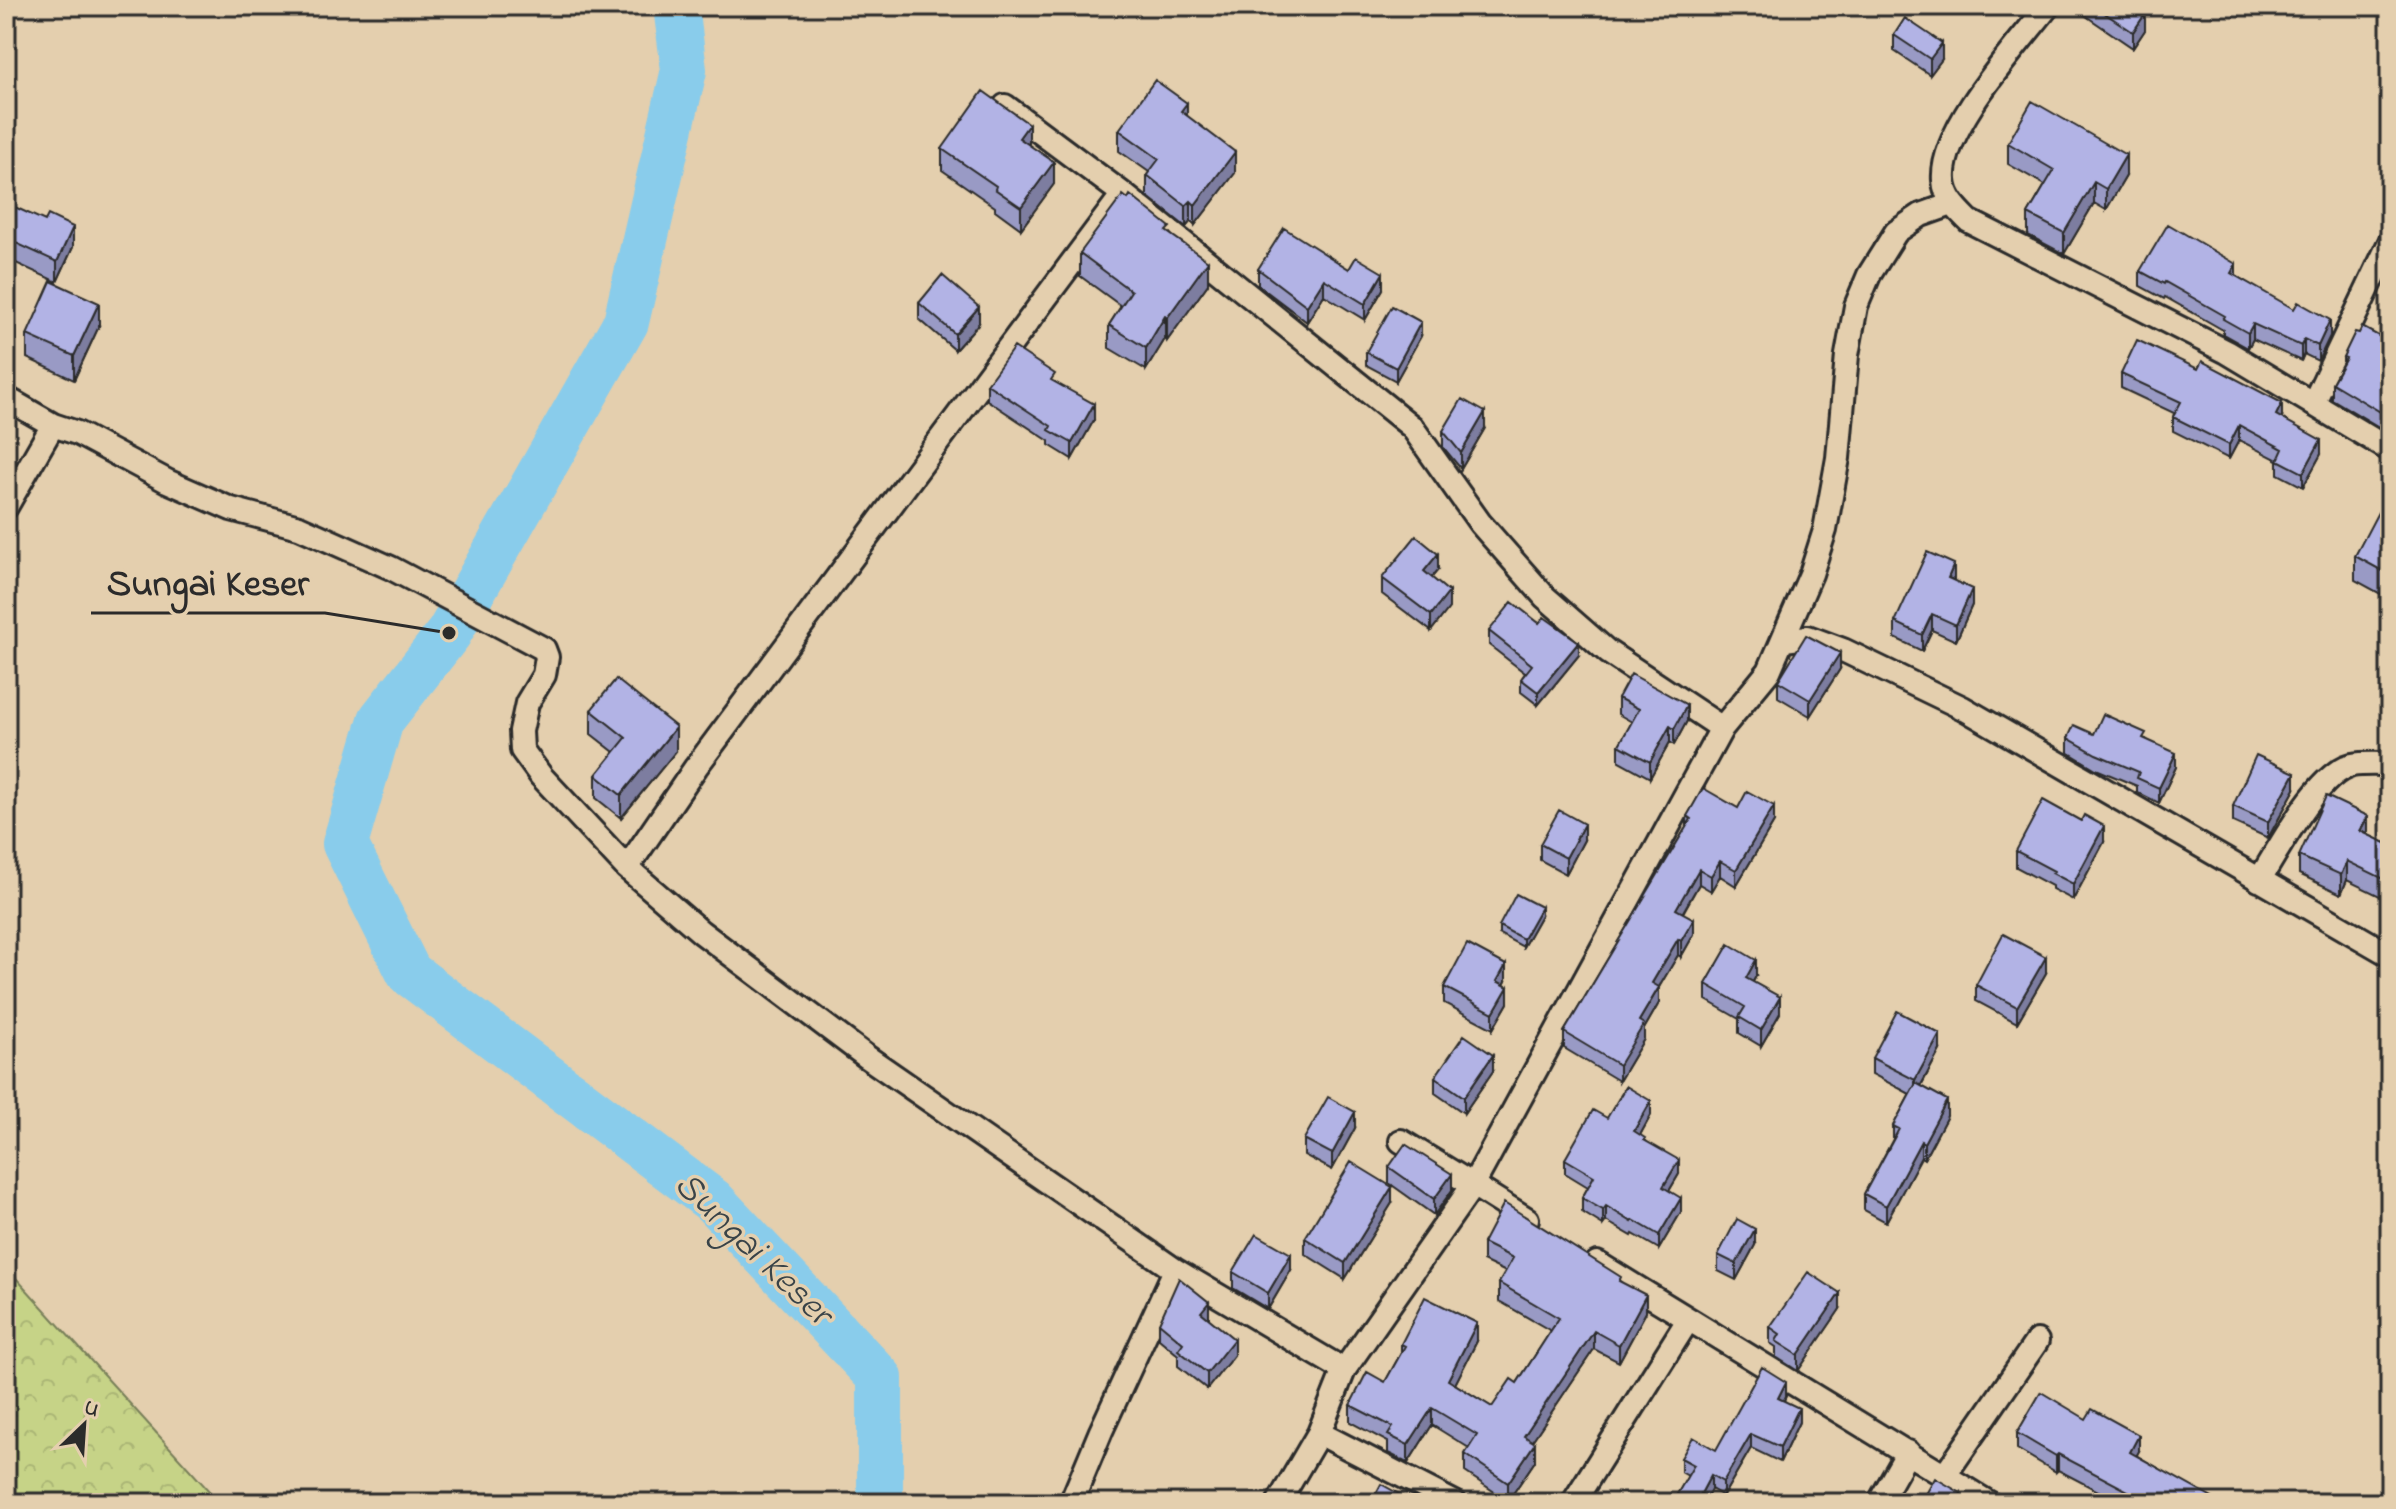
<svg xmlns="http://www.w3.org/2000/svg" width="2396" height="1509" viewBox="0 0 2396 1509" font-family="'Indie Flower',sans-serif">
<defs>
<pattern id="forest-crowns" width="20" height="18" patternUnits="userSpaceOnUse" patternTransform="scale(2)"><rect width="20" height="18" fill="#c6d387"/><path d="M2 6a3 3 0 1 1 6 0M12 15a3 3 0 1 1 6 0" fill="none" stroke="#aab575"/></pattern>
</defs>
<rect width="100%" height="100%" fill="#e4cfae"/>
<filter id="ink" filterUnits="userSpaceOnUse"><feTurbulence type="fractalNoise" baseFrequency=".0125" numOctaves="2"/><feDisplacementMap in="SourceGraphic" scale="16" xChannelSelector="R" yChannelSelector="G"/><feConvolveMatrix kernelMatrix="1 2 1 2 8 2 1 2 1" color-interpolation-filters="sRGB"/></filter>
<g filter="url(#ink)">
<path fill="url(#forest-crowns)" stroke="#787f59" stroke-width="2" d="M6 1267 220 1503H6Z"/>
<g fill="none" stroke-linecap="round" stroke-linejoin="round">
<path stroke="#89cceb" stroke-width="46" d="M676 6 684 70 626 322 449 633 381 720 345 844 409 973 713 1201 880 1378V1503"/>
<defs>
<path id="minor" d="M2048 6C2017 46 1940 129 1944 180 1945 198 1957 209 1969 221L2227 352 2390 450
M1005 106 1123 194
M6 398 53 425 77 433 167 481 231 509 299 527 391 568 544 649 547 657 544 675 527 703 521 731 522 750 541 776 627 868 701 932 867 1057 1175 1270 1344 1370
M2313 404 2390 242
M6 507 53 425
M1784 640 1808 637 1843 650 1963 708 2390 955
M627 868 696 767 1123 194 1412 427 1480 523 1545 597 1608 652 1722 728
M2259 880C2279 850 2317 773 2352 765 2364 763 2378 764 2390 764
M1527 1219 1473 1185 1722 728 1769 671 1811 574 1825 530 1838 458 1847 355 1856 306 1869 275 1896 232 1921 215 1952 204
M1597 1263 1989 1503
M1319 1433 1455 1503
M1945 1475 2037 1341
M1071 1503 1101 1431 1175 1270
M1278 1503 1319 1433 1344 1370 1473 1185 1401 1141
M1573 1503 1688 1320
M1879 1503 1908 1452"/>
</defs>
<use href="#minor" stroke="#2b2b2b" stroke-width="28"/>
<use href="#minor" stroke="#e4cfae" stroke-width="22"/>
</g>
<path fill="#999ac5" stroke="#2b2b2b" stroke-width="2" d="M2083 6H2134L2145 30 2133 48 2083 14Z
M1894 35 1942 59 1930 75 1894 51Z
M1187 116 1235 173 1195 225 1191 221 1186 227 1147 196V175L1149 172 1119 151V130Z
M2008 143 2126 176 2106 210 2094 203 2064 254 2028 235V214L2045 185 2008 164Z
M1029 145 1054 184 1021 229 995 210V207L942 170V149Z
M6 203 73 247 57 282 14 262 6 280Z
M1170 233 1208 284 1167 341 1165 339 1146 370 1109 348V325L1121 306 1080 276V253Z
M1258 269H1349L1383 289 1365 320 1324 295 1307 322 1258 285Z
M2140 271 2236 276 2330 336 2318 361 2304 354 2301 361 2253 339 2248 348 2223 334V330L2165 297 2164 299 2140 286Z
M919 303 979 323 955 350 919 319Z
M99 326 74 380 27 358V335Z
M1421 336 1396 381 1366 365V352Z
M2390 342V418L2384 430 2332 399V383L2343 362V357Z
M2121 374 2282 417 2281 418 2321 454 2303 487 2278 474V460L2239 440 2229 459 2173 431V417L2174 413 2121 388Z
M1055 382 1094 420 1072 459 1049 445V441L987 400V384Z
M1485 428 1461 469 1443 447V431Z
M2390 496V599L2355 580V556Z
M1438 570 1431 578 1449 608 1431 631 1382 594V578Z
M1954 581 1972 605 1956 641 1932 630 1922 651 1895 638V622Z
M1489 631 1579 655 1538 705 1521 692V679L1525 673 1489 645Z
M1840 669 1810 716 1778 697V681Z
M1618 698 1687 721 1674 745 1670 742 1650 778 1619 761V745L1632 722 1618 714Z
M591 710 676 751 621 818 596 798V775L614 752 591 734Z
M2094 734 2146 739 2176 767 2159 803 2137 792V786L2096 769 2068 752V738Z
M2295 789 2268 838 2233 822V806Z
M1738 808 1774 822 1736 886 1720 876 1711 891 1699 884 1683 913 1694 934 1681 957 1678 955 1659 987V1003L1644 1029V1039L1619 1081 1564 1048V1032L1687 826V816Z
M2367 835 2390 845V901L2347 880 2341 894 2299 874V856Z
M1584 840 1566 874 1540 860V844Z
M2104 842 2073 900 2052 889V886L2016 867V851Z
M1541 915 1523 947 1499 934V926Z
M2046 973 2017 1023 1976 1001V985Z
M1756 976 1753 982 1780 1013 1761 1046 1739 1033V1019L1706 1000V984Z
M1506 981 1504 985 1508 1003 1493 1029 1444 1003V987Z
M1940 1050 1921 1086 1947 1116 1924 1159 1921 1157 1886 1222 1864 1210V1194L1893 1139V1126L1910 1094 1872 1074V1058Z
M1493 1071 1464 1113 1435 1093V1077Z
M1651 1115 1640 1135 1679 1174 1669 1191 1681 1212 1659 1249 1633 1234 1632 1236 1606 1221 1603 1225 1582 1212V1198L1588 1187 1565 1173V1159L1607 1118Z
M1355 1128 1332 1170 1304 1155V1139Z
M1389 1167 1452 1190 1434 1215 1389 1183Z
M1392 1203 1345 1279 1305 1254V1238Z
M1483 1243 1621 1282 1646 1312 1619 1362 1594 1349 1532 1441 1535 1461 1508 1501 1465 1472V1454L1469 1448 1432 1425 1408 1463 1388 1453V1442L1350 1422V1405L1385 1382 1401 1353V1344L1477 1341 1455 1384 1492 1407 1517 1383 1551 1331 1499 1301V1283L1506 1272 1483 1261Z
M1755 1245 1736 1280 1718 1271V1255Z
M1291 1270 1268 1309 1233 1288V1272Z
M1840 1309 1798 1371 1776 1357V1347L1770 1343V1327Z
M1209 1319 1234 1355 1207 1389 1178 1366V1355L1159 1339V1323Z
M1786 1396 1784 1400 1799 1422 1780 1462 1751 1448 1723 1496 1711 1489 1704 1503H1672L1688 1476 1681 1472V1458L1716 1450Z
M2017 1433 2139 1451 2136 1455 2217 1503H2121L2058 1470 2056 1472 2017 1449Z"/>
<path fill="#7d7da0" stroke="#2b2b2b" stroke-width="2" d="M2145 14V30L2133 48V32Z
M1942 43V59L1930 75V59Z
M1187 103V124L1181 111Z
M1029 124V145L1019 138Z
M1235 152V173L1195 225V205Z
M2126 155V176L2106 210V189Z
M1054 162V184L1021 229V207Z
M2094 182V203L2064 254V233Z
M1191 201V221L1186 227V206Z
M73 227V247L57 282V262Z
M14 242V262L6 280V259Z
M1208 261V284L1167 341V318Z
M2236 264V279L2231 273Z
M1383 273V289L1365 320V304Z
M1324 279V295L1307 322V306Z
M99 303V326L74 380V356Z
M979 307V323L955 350V334Z
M1165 316V339L1146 370V348Z
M2330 320V336L2318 361V346Z
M1421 322V336L1396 381V368Z
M2253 324V339L2248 348V333Z
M2304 339V354L2301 361V346Z
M2390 402V418L2384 430V414Z
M2282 403V417L2276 429V415Z
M1094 404V420L1072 459V443Z
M1485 412V428L1461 469V453Z
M2239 425V440L2229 459V445Z
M11 426V442L6 451V435Z
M2321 440V454L2303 487V473Z
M1438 554V570L1424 587V571Z
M1954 564V580L1948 578Z
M1972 589V605L1956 641V625Z
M1449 592V608L1431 631V615Z
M1932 614V630L1922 651V635Z
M1579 642V655L1538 705V692Z
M1840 653V669L1810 716V700Z
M1687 705V721L1674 745V729Z
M10 707V723L6 729V713Z
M1670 726V742L1650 778V762Z
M676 727V751L621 818V795Z
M2176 753V767L2159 803V788Z
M2295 773V789L2268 838V822Z
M1774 806V822L1736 886V870Z
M2368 816V834L2360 831Z
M1584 824V840L1566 874V858Z
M2104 826V842L2073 900V884Z
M1720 861V876L1711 891V876Z
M2347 861V880L2341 894V875Z
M1699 869V884L1676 924V909Z
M1541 907V915L1523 947V939Z
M1694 919V934L1681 957V941Z
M1678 939V955L1652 999V983Z
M2046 957V973L2017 1023V1007Z
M1756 960V976L1746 994V978Z
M1506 965V981L1497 997V981Z
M1508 987V1003L1493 1029V1013Z
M1659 987V1003L1644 1029V1039L1619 1081V1065L1639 1021Z
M1780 997V1013L1761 1046V1030Z
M1940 1034V1050L1915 1096V1080Z
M1493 1055V1071L1464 1113V1097Z
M1947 1100V1116L1924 1159V1143Z
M1651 1101V1115L1634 1146V1131Z
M1355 1112V1128L1332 1170V1154Z
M1921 1141V1157L1886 1222V1206Z
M1679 1160V1174L1663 1201V1187Z
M1452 1174V1190L1434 1215V1199Z
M1392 1187V1203L1345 1279V1263Z
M1681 1198V1212L1659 1249V1235Z
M1606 1206V1221L1603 1225V1210Z
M1755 1229V1245L1736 1280V1264Z
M1291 1254V1270L1268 1309V1293Z
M1840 1293V1309L1798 1371V1355Z
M1646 1295V1312L1619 1362V1345Z
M1209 1302V1318L1201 1328V1312Z
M1477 1323V1341L1448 1398V1380Z
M1594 1331V1349L1524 1453V1436Z
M1234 1339V1355L1207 1389V1373Z
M1786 1382V1396L1778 1412V1398Z
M1432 1408V1425L1408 1463V1445Z
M1799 1408V1422L1780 1462V1447Z
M1751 1434V1448L1723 1496V1482Z
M2139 1435V1451L2130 1468V1452Z
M1535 1443V1461L1508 1501V1483Z
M2058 1454V1470L2056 1472V1456Z
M1711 1475V1489L1704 1503H1696Z
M1961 1493V1503H1955Z"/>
<path fill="#b2b3e5" stroke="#2b2b2b" stroke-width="2" d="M2094 6H2134L2145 14 2133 32Z
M1905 18 1942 43 1930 59 1894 35Z
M1155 80 1187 103 1181 111 1235 152 1195 205 1191 201 1186 206 1147 175 1159 159 1119 130Z
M983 91 1029 124 1019 138 1054 162 1021 207 995 189 996 186 942 149Z
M2032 101 2126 155 2106 189 2094 182 2064 233 2028 214 2054 170 2008 143Z
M1123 195 1128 199 1130 195 1170 227 1166 231 1208 261 1167 318 1165 316 1146 348 1109 325 1131 291 1080 253Z
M6 203 45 221 48 215 73 227 57 262 14 242 6 259Z
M2168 224 2236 264 2231 273 2294 309 2298 302 2330 320 2318 346 2304 339 2301 346 2253 324 2248 333 2223 319 2225 316 2165 282 2164 284 2140 271Z
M1284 228 1349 269 1356 257 1383 273 1365 304 1324 279 1307 306 1258 269Z
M942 275 979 307 955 334 919 303Z
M51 281 99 303 74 356 27 335Z
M1392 306 1421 322 1396 368 1366 352Z
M2362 327 2390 342V402L2384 414 2332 383 2346 358 2343 357 2355 332 2359 333Z
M2137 340 2198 369 2202 361 2282 403 2276 415 2321 440 2303 473 2278 460 2283 449 2239 425 2229 445 2173 417 2181 402 2121 374Z
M1014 347 1055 374 1051 380 1094 404 1072 443 1049 430 1051 426 987 384Z
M1462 399 1485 412 1461 453 1443 431Z
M6 423 11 426 6 435Z
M2387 495 2390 496V575L2355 556Z
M1416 536 1438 554 1424 571 1449 592 1431 615 1382 578Z
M1927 552 1954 564 1948 578 1972 589 1956 625 1932 614 1922 635 1895 622Z
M1512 602 1539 623 1544 617 1579 642 1538 692 1521 679 1532 665 1489 631Z
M1806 635 1840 653 1810 700 1778 681Z
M1631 674 1687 705 1674 729 1670 726 1650 762 1619 745 1639 709 1618 698Z
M616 679 676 727 621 795 596 775 626 738 591 710Z
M2103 714 2146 733 2143 738 2176 753 2159 788 2137 778 2139 772 2096 754 2068 738 2074 725 2094 734Z
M2256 755 2295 773 2268 822 2233 806Z
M1703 788 1738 808 1747 791 1774 806 1736 870 1720 861 1711 876 1699 869 1676 909 1694 919 1681 941 1678 939 1652 983 1659 987 1639 1021 1644 1024 1619 1065 1564 1032 1691 819 1687 816Z
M2326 796 2368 816 2360 831 2390 845V882L2347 861 2341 875 2299 856Z
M2043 800 2081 821 2084 815 2104 826 2073 884 2052 873 2054 871 2016 851Z
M1559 810 1584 824 1566 858 1540 844Z
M1516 894 1541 907 1523 939 1499 926Z
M2003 934 2046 957 2017 1007 1976 985Z
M1467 944 1506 965 1497 981 1508 987 1493 1013 1444 987Z
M1729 944 1756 960 1746 978 1780 997 1761 1030 1739 1017 1745 1007 1706 984Z
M1897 1011 1940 1034 1915 1080 1872 1058Z
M1464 1035 1493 1055 1464 1097 1435 1077Z
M1916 1083 1947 1100 1924 1143 1921 1141 1886 1206 1864 1194 1899 1129 1893 1126Z
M1626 1086 1651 1101 1634 1131 1645 1138 1644 1140 1679 1160 1663 1187 1681 1198 1659 1235 1633 1220 1632 1222 1606 1206 1603 1210 1582 1198 1594 1176 1565 1159 1593 1110 1607 1118Z
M1328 1097 1355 1112 1332 1154 1304 1139Z
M1405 1144 1452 1174 1434 1199 1389 1167Z
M1351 1162 1392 1187 1345 1263 1305 1238Z
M1504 1203 1621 1277 1619 1281 1646 1295 1619 1345 1594 1331 1524 1436 1535 1443 1508 1483 1465 1454 1477 1435 1432 1408 1408 1445 1388 1435 1393 1427 1350 1405 1367 1372 1385 1382 1405 1346 1401 1344 1425 1297 1477 1323 1448 1380 1492 1407 1511 1379 1517 1383 1559 1318 1499 1283 1513 1258 1483 1243Z
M1737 1219 1755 1229 1736 1264 1718 1255Z
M1256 1234 1291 1254 1268 1293 1233 1272Z
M1808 1272 1840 1293 1798 1355 1776 1341 1780 1334 1770 1327Z
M1179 1278 1209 1302 1201 1312 1234 1339 1207 1373 1178 1350 1183 1343 1159 1323Z
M1762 1367 1786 1382 1778 1398 1799 1408 1780 1447 1751 1434 1723 1482 1711 1475 1696 1503H1672L1694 1465 1681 1458 1693 1437 1716 1450Z
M2041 1392 2086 1419 2092 1409 2139 1435 2130 1452 2212 1498 2210 1500 2217 1503H2149V1502L2058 1454 2056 1456 2017 1433Z
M1935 1478 1961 1493 1955 1503H1921Z
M1381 1484 1406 1498 1404 1503H1371Z"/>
</g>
<g text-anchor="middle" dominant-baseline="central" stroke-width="7" stroke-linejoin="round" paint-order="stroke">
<g font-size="38" font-style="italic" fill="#394348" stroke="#e4cfae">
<text transform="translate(752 1250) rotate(44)">Sungai Keser</text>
</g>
</g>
<path fill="none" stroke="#2b2b2b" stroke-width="3" d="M449 633L325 613H91"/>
<circle fill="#2b2b2b" stroke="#e4cfae" stroke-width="3" cx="449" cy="633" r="8"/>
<g font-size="38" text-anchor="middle" font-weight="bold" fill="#2b2b2b" stroke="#e4cfae" stroke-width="7" stroke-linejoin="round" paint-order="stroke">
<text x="208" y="595">Sungai Keser</text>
</g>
<rect width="2396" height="1509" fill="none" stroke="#e4cfae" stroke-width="32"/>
<rect x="16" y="16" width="2364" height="1477" fill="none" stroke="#2b2b2b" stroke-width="3" filter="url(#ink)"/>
<g transform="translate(84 1425) rotate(25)" stroke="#e4cfae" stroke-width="6" paint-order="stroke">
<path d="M0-6L14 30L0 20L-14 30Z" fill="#2b2b2b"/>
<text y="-12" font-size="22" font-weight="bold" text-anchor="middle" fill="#2b2b2b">U</text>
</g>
</svg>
